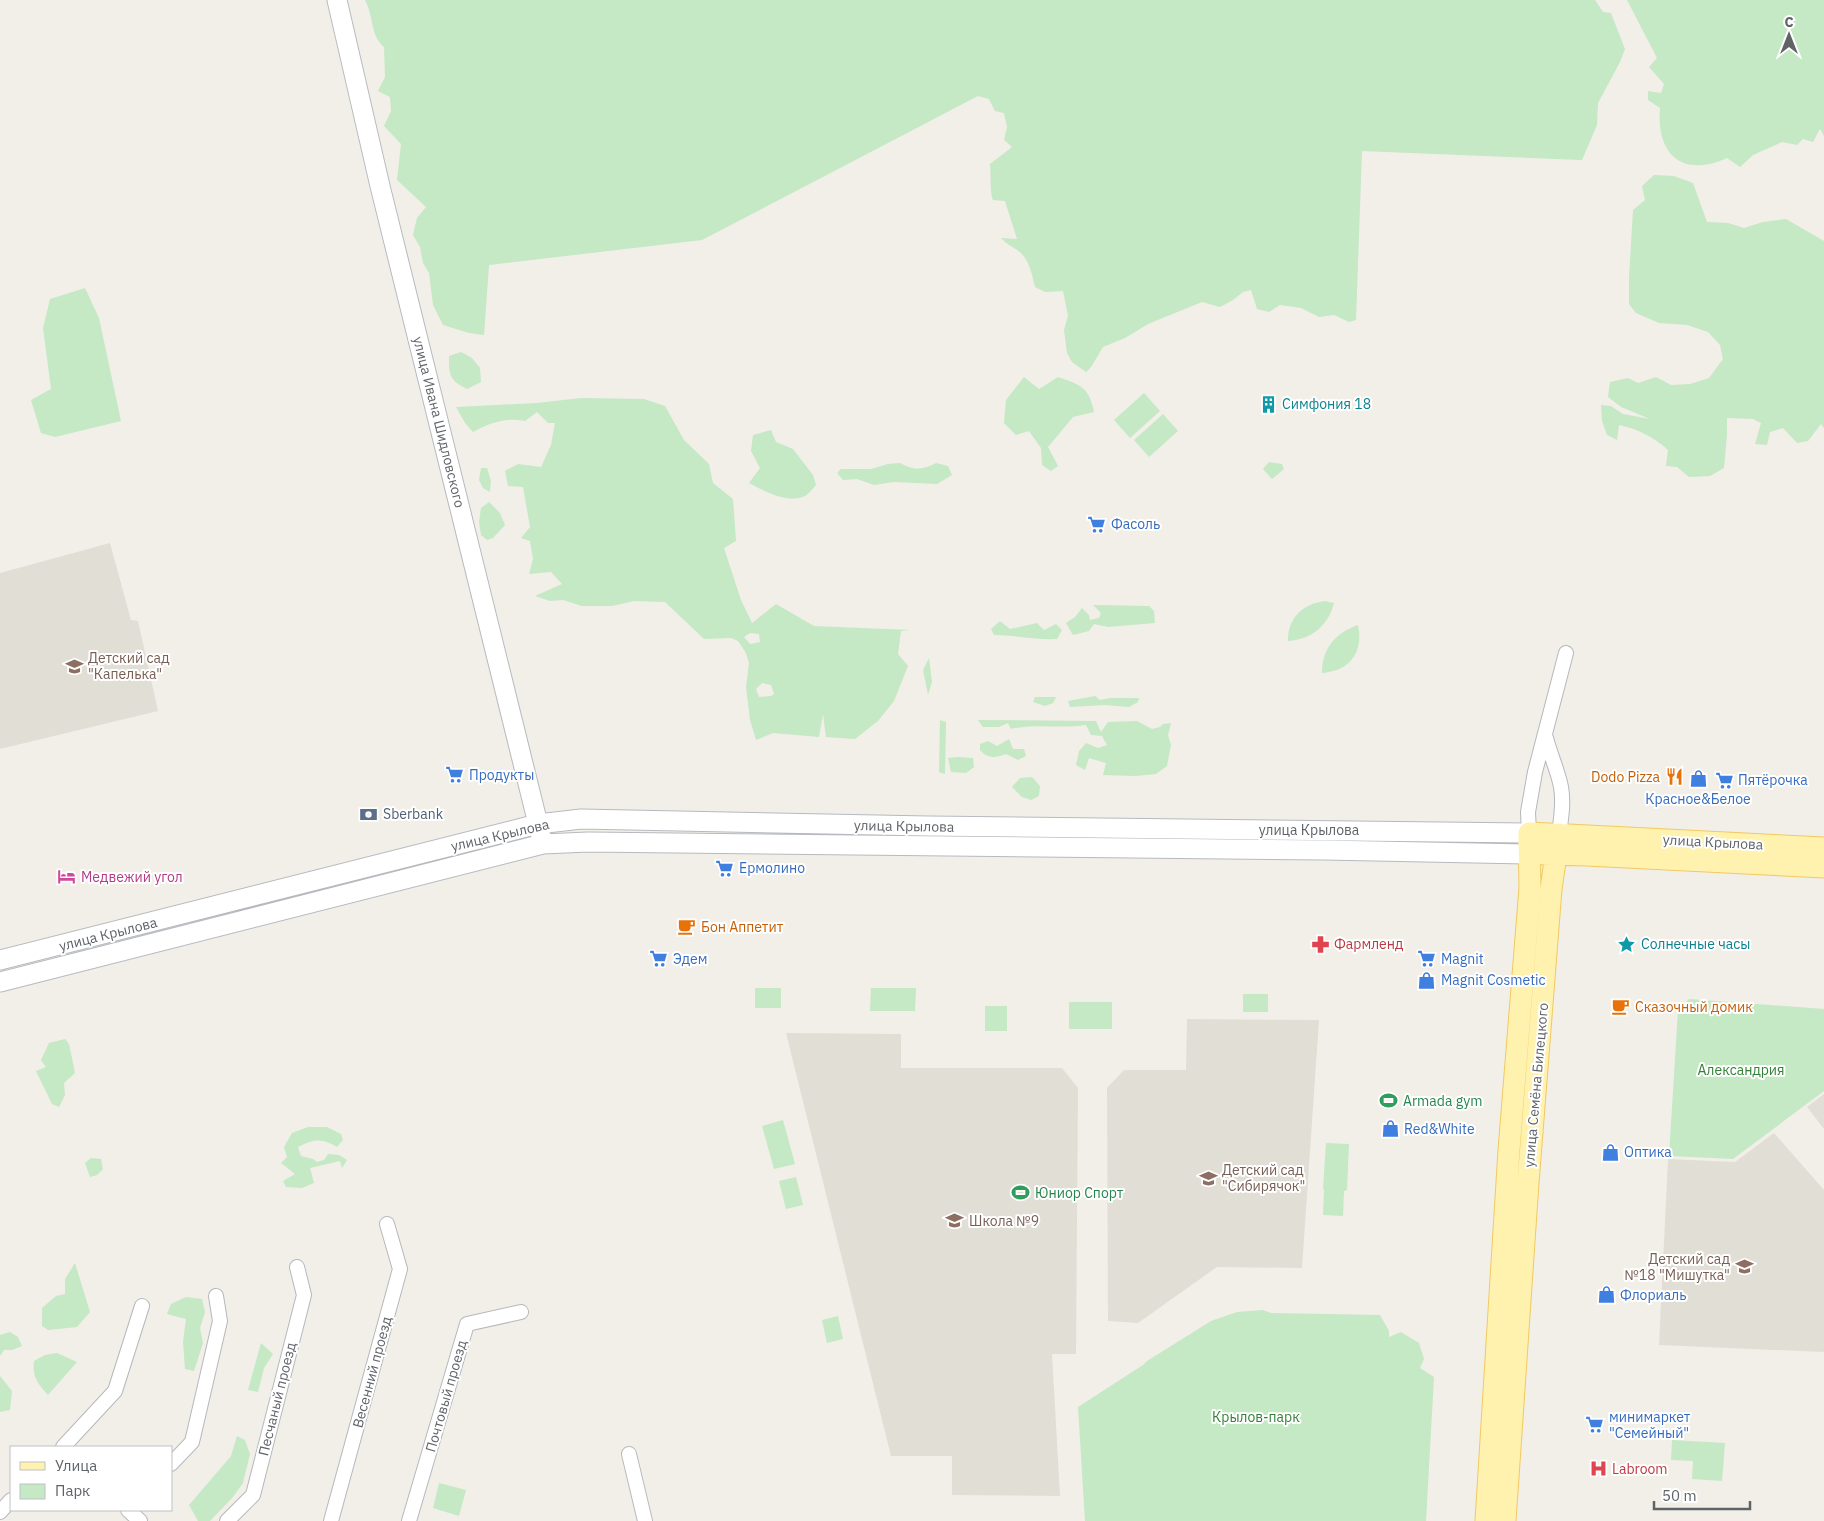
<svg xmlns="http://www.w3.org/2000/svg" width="1824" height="1521" viewBox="0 0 1824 1521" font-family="'IBM Plex Sans',sans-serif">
<rect width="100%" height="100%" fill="#f1efe8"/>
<path fill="#e1ded6" d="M110 543 131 620 138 621 158 711 0 749V573Z
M1187 1019 1319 1020 1302 1268 1217 1267 1138 1323 1108 1321 1107 1088 1124 1070H1186Z
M786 1033 901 1034V1068H1062L1078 1088 1076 1354H1052L1060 1496 952 1495V1456H891Z
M1824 1094V1129L1807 1107Z
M1774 1133 1824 1190V1352L1659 1345 1668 1159 1735 1162Z"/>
<path fill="#c5e8c5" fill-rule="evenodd" d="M365 0H1595L1603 12 1611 13 1625 49 1620 62 1598 103 1597 125 1582 160 1362 151 1356 320 1349 322 1334 315 1319 317 1301 308 1280 305 1269 312 1257 309 1251 290 1243 292 1233 300 1220 307 1202 302 1148 324 1125 338 1103 347 1091 367 1086 372 1072 362 1067 353 1064 330 1068 316 1063 291 1045 292 1035 287C1032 275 1030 262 1021 253 1014 247 1007 245 1001 238L1017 239 1005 201 993 200C990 194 991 174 990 164L1012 147 1004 140 1007 127 1004 113 995 111 989 99 978 96 702 240 489 265 484 335 469 333 443 325 433 305 429 273 423 263 420 247 413 235 417 218 426 207 397 180 401 144 384 126 391 111 390 97 378 91 385 77 384 47C370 35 374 17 365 0Z
M1627 0H1824V136L1820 129 1813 142 1803 139 1797 145 1782 142 1753 155 1740 167 1727 158C1683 178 1656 155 1660 108L1648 100V91L1661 93 1664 84 1649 67 1657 58Z
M1654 175 1674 176 1693 183 1707 222 1728 223 1744 228 1763 222 1786 219 1824 241V428L1821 424 1808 441 1797 443 1783 428 1770 432 1767 445 1755 444 1761 423 1753 419 1727 418V435L1724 468 1710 476 1689 477 1677 467 1666 466 1668 450C1654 437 1638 429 1619 425L1617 440 1607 435 1602 421 1601 405 1611 406 1623 414 1650 419 1621 407 1608 397 1610 382 1628 378 1638 383 1656 377 1671 385 1690 384 1709 378 1723 359 1720 345 1708 332 1687 325 1659 323 1636 313 1629 304V278L1633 210 1645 200 1642 186Z
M85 288 99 318 121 421 55 437 41 433 31 400 51 389 43 328 50 299Z
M461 352 472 358 480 368 481 382 467 389C449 380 449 375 449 356Z
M1024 377 1039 389 1058 377C1081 385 1089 387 1094 412L1073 417 1048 447 1058 466 1051 471 1042 465 1041 448 1029 431 1016 435 1004 423 1006 400Z
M1144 393 1160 411 1130 438 1114 420Z
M581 398 644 399 665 406 684 440 709 464 713 483 733 499 736 541 724 548 741 600 752 623 776 604 814 626 910 630 901 631 898 654 908 666 894 701 878 721 855 739 826 737 823 714 819 737 773 733 756 740 750 720 746 687 749 663 746 653 738 641 731 638 704 639 665 602 634 601 612 606H582L563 600 550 601 535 596 562 584 551 572 529 574 533 559 530 541 521 538 530 527 523 487 508 486 505 471 518 464 541 467 551 445 555 423H548L537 412 525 421C505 417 490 423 473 432L465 423 456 407 537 403ZM750 633 759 634 760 642 750 644 744 637ZM762 683 771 685 774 694 771 696 759 697 756 689Z
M1163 414 1178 431 1149 457 1134 440Z
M771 430 776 442 793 449 813 475 816 485C813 488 809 494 805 496 788 504 764 491 749 483L760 468 751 451 753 435Z
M1269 462 1282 464 1284 469 1272 479 1263 469Z
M900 463C914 471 922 470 936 463L948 466 952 475 937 484 894 482 874 485 857 479 843 480 837 473 841 469H871L888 464Z
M481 468H487L491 481 490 492 483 488 479 480Z
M489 502 500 513 505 525 493 538 487 540 481 535 479 522 481 508Z
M1325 601 1334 603C1328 626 1312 639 1288 641 1288 618 1302 604 1325 601Z
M1093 605 1149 606 1154 611 1155 623 1108 627 1094 624 1089 631 1073 635 1066 623 1075 617 1082 608 1089 615 1090 620 1099 618 1101 613Z
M1000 621 1010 629 1037 623 1044 630 1056 624 1062 630 1057 639C1035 640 1015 635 994 635L991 629Z
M1358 625C1364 653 1349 671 1322 673 1322 649 1335 633 1358 625Z
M929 658 932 682 928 695 923 670Z
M1095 696 1100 700 1110 698H1139L1138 702 1129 707 1105 705 1070 707 1068 701Z
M1035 697H1056L1053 703 1045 706 1033 702Z
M940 720 946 722 945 774 939 772Z
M978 720 1096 721 1101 732 1108 722 1137 721 1152 729 1160 727 1163 724 1171 723 1168 735 1171 745 1167 766 1156 774 1135 776 1103 775 1106 763 1089 758 1085 770 1076 765 1079 751 1086 743 1098 748 1107 745 1102 736 1091 735 1086 725C1061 729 1036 723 1011 729L1008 723 999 727H983Z
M1009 739 1013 749H1024L1026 756 1018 760 1006 754C994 758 988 759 980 750V744L988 741 997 746Z
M957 757 973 758 974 767 966 773 951 772 948 758Z
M1032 777 1040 786 1039 796 1031 800 1022 797 1012 787 1020 778Z
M755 988H781V1008H755Z
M871 988H916L915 1011H870Z
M1243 994H1268V1012H1243Z
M1689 999 1824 1009V1091L1733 1159 1669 1156 1678 1010Z
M1069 1002H1112V1029H1069Z
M985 1006H1007V1031H985Z
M65 1039 69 1044 75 1073 64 1083 65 1095 59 1107 52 1104 36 1071 46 1067 41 1060 49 1043Z
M783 1120 795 1164 774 1169 762 1126Z
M308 1127H327L341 1134 343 1140 337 1147C321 1138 314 1139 298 1147L301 1156 313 1159 317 1162 324 1160 328 1154 339 1155 347 1160 342 1168 340 1161 310 1168 314 1183 302 1188 286 1187 283 1181 295 1174 281 1163 287 1157 284 1147 292 1133Z
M1326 1143 1349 1144 1347 1190 1344 1191 1343 1216 1323 1215 1324 1189H1323Z
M91 1158 101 1159 103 1169 97 1175 90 1177 85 1163Z
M796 1177 803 1205 786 1209 779 1181Z
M75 1263 90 1312 77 1327 48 1330 42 1326V1308L56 1296 65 1294V1279Z
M186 1297 202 1299 205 1312 200 1328 203 1343 194 1371 185 1369 183 1342 186 1319 167 1314 171 1304Z
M1263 1310 1271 1313 1380 1315 1389 1331V1337L1401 1332 1419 1343 1424 1359 1420 1368 1434 1377 1426 1521H1085L1078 1407 1143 1365 1147 1361 1211 1321 1237 1312Z
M838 1316 843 1339 827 1343 822 1320Z
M10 1332 18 1337 22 1346 12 1350H4L0 1356V1335Z
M261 1343 273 1354 264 1368 258 1392 248 1390Z
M57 1353 77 1362 48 1395C38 1384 32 1377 34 1361L45 1355Z
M0 1376 12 1391 10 1410 0 1412Z
M237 1436 245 1440 250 1454 243 1483 233 1497 210 1521H198L189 1505 231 1456Z
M1672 1440 1725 1443 1722 1481 1692 1479 1693 1461 1671 1460Z
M439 1483 466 1490 459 1516 433 1508Z"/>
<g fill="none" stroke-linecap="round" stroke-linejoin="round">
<defs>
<path id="street" d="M1546 738C1550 754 1558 771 1561 787 1564 803 1561 819 1559 834
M1529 833 1528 812 1535 772 1566 653
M63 1447 115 1391 142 1306
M629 1454 645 1521
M171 1464 192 1442 220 1321 216 1296
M128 1510 140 1521
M0 1512 11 1500
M227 1521 253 1495 304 1295 297 1267
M331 1521 400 1269 387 1224
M409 1521 467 1324 521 1312"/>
<path id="secondary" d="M337 0 380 186 541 836
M0 960 538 824 581 819 928 826 1529 833
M0 982 543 844 588 842 1324 850 1531 854"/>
<path id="primary" d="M1544 854 1587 855 1824 867
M1486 1521 1509 1150 1530 888 1529 833 1824 848
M1505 1521 1528 1183 1551 889 1559 834"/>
</defs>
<use href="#street" stroke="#b5b8bc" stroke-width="16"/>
<use href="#secondary" stroke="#b6babf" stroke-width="21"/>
<use href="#primary" stroke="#f2c960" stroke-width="23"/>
<use href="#street" stroke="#fff" stroke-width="14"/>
<use href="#secondary" stroke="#fff" stroke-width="19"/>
<use href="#primary" stroke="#fff2af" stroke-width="21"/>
</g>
<defs>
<symbol id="building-bare" viewBox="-9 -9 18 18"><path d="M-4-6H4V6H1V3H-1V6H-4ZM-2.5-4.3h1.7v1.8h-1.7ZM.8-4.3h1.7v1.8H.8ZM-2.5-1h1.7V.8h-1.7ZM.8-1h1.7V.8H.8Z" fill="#0f9aa8" stroke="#fff" stroke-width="2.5" paint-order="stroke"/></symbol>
<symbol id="supermarket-bare" viewBox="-9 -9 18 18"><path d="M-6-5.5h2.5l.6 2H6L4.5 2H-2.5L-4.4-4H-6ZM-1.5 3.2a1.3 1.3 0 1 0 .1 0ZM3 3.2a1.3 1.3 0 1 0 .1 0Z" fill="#3f7fe0" stroke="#fff" stroke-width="2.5" paint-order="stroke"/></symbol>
<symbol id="school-bare" viewBox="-9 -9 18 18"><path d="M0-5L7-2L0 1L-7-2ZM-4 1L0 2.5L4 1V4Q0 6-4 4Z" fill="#8d6e63" stroke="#fff" stroke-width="2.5" paint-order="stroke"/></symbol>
<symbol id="restaurant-bare" viewBox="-9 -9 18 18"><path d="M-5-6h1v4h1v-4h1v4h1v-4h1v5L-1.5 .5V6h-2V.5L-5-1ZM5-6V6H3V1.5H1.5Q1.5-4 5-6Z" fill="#e8710a" stroke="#fff" stroke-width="2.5" paint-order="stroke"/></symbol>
<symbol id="shop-bare" viewBox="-9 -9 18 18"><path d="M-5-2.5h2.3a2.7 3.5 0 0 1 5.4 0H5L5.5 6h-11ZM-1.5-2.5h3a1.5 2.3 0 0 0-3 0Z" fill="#3f7fe0" stroke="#fff" stroke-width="2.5" paint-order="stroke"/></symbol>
<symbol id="bank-bare" viewBox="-9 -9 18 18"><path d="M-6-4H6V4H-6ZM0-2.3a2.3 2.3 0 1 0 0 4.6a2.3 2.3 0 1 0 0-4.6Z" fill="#5c6f8a" stroke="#fff" stroke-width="2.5" paint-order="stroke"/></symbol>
<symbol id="hotel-bare" viewBox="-9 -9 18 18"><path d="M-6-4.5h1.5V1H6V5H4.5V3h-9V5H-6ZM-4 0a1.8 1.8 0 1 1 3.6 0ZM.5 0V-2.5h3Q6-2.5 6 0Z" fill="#d1479c" stroke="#fff" stroke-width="2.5" paint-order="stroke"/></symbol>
<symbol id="cafe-bare" viewBox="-9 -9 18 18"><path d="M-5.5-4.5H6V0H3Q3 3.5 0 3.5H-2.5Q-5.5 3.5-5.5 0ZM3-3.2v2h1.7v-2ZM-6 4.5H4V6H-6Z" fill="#e8710a" stroke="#fff" stroke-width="2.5" paint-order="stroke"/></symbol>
<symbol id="pharmacy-bare" viewBox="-9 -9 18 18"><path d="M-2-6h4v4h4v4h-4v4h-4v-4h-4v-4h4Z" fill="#e0444e" stroke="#fff" stroke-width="2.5" paint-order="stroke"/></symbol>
<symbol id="sight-bare" viewBox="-9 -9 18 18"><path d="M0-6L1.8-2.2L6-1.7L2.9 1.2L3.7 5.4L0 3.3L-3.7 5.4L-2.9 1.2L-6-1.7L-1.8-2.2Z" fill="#0f9aa8" stroke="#fff" stroke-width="2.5" paint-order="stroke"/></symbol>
<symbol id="stadium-bare" viewBox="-9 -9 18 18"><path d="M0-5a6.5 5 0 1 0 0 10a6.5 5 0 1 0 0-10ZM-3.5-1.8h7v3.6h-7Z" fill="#2e9e5b" stroke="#fff" stroke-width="2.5" paint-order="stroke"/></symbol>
<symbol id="hospital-bare" viewBox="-9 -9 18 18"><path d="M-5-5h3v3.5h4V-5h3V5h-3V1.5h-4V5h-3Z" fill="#e0444e" stroke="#fff" stroke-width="2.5" paint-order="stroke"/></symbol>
</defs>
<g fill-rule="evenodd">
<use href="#building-bare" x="1256" y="392" width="25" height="25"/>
<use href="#supermarket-bare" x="1084" y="512" width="25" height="25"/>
<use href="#school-bare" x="62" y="654" width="25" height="25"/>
<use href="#supermarket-bare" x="442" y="762" width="25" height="25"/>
<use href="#restaurant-bare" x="1662" y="764" width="25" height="25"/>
<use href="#shop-bare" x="1686" y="766" width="25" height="25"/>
<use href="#supermarket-bare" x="1712" y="768" width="25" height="25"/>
<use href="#bank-bare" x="356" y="802" width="25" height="25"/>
<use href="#supermarket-bare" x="712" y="856" width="25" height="25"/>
<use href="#hotel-bare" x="54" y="864" width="25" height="25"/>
<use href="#cafe-bare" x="674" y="914" width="25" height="25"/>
<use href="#pharmacy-bare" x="1308" y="932" width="25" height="25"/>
<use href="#sight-bare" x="1614" y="932" width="25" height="25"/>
<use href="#supermarket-bare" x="646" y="946" width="25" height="25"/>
<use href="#supermarket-bare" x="1414" y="946" width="25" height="25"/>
<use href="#shop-bare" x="1414" y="968" width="25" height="25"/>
<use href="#cafe-bare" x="1608" y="994" width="25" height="25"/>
<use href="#stadium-bare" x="1376" y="1088" width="25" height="25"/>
<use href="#shop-bare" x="1378" y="1116" width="25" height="25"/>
<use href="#shop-bare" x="1598" y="1140" width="25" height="25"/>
<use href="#school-bare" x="1196" y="1166" width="25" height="25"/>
<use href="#stadium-bare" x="1008" y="1180" width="25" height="25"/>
<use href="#school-bare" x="942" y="1208" width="25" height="25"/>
<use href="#school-bare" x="1732" y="1254" width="25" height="25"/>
<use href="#shop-bare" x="1594" y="1282" width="25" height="25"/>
<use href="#supermarket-bare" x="1582" y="1412" width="25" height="25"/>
<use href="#hospital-bare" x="1586" y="1456" width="25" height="25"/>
</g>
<g text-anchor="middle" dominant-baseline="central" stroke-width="4" stroke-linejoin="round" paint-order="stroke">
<g font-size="14" fill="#0d838f" stroke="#fff" text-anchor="start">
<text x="1282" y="404">Симфония 18</text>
<text x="1641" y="944">Солнечные часы</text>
</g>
<g font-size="14" fill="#5f6368" stroke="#fff">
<text transform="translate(439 422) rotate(76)">улица Ивана Шидловского</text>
<text transform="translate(904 826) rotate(1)">улица Крылова</text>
<text x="1309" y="830">улица Крылова</text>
<text transform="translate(500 835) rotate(-13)">улица Крылова</text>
<text transform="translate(1713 842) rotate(3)">улица Крылова</text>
<text transform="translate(108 934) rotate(-14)">улица Крылова</text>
<text transform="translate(1536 1085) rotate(-85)">улица Семёна Билецкого</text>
<text transform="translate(372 1372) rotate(-75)">Весенний проезд</text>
<text transform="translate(446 1396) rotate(-74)">Почтовый проезд</text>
<text transform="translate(277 1399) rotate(-76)">Песчаный проезд</text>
</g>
<g font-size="14" fill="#366cbe" stroke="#fff" text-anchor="start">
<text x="1111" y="524">Фасоль</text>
<text x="469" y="775">Продукты</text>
<text x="1738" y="780">Пятёрочка</text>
<text x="1698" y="799" text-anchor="middle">Красное&amp;Белое</text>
<text x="739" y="868">Ермолино</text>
<text x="673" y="959">Эдем</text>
<text x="1441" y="959">Magnit</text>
<text x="1441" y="980">Magnit Cosmetic</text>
<text x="1404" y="1129">Red&amp;White</text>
<text x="1624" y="1152">Оптика</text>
<text x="1620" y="1295">Флориаль</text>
<text x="1609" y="1417">минимаркет<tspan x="1609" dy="16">"Семейный"</tspan></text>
</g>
<g font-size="14" fill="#785e54" stroke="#fff" text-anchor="start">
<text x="88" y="658">Детский сад<tspan x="88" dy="16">"Капелька"</tspan></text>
<text x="1222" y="1170">Детский сад<tspan x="1222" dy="16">"Сибирячок"</tspan></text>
<text x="969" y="1221">Школа №9</text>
<text x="1730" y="1259" text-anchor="end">Детский сад<tspan x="1730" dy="16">№18 "Мишутка"</tspan></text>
</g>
<g font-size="14" fill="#c56008" stroke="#fff" text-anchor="start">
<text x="1660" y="777" text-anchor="end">Dodo Pizza</text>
<text x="701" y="927">Бон Аппетит</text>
<text x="1635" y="1007">Сказочный домик</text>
</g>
<g font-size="14" fill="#4e5e75" stroke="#fff" text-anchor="start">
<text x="383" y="814">Sberbank</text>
</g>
<g font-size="14" fill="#b23c85" stroke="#fff" text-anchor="start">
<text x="81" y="877">Медвежий угол</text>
</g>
<g font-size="14" fill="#be3a42" stroke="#fff" text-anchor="start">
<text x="1334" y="944">Фармленд</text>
<text x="1612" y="1469">Labroom</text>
</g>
<g font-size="14" fill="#348238" stroke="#fff">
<text x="1741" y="1070">Александрия</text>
<text x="1256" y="1417">Крылов-парк</text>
</g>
<g font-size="14" fill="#27864d" stroke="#fff" text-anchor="start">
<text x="1403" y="1101">Armada gym</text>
<text x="1035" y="1193">Юниор Спорт</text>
</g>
</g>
<rect x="10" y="1446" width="162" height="65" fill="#ffffff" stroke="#bfc1c3"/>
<rect x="20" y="1462" width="25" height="8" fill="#fff2af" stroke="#bfc1c3"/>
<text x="55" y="1471" font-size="15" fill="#5f6368">Улица</text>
<rect x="20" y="1484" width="25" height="15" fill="#c5e8c5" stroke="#bfc1c3"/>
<text x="55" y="1496" font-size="15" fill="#5f6368">Парк</text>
<g transform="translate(1789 35)" stroke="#ffffff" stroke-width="4" paint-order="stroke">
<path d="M0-4L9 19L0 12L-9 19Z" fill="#5f6368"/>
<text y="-8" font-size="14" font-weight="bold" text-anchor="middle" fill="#5f6368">С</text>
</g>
<path d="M1654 1501v8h96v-8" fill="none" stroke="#5f6368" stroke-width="2.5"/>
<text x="1662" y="1501" font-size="15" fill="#5f6368" stroke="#ffffff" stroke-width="4" paint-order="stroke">50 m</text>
</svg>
